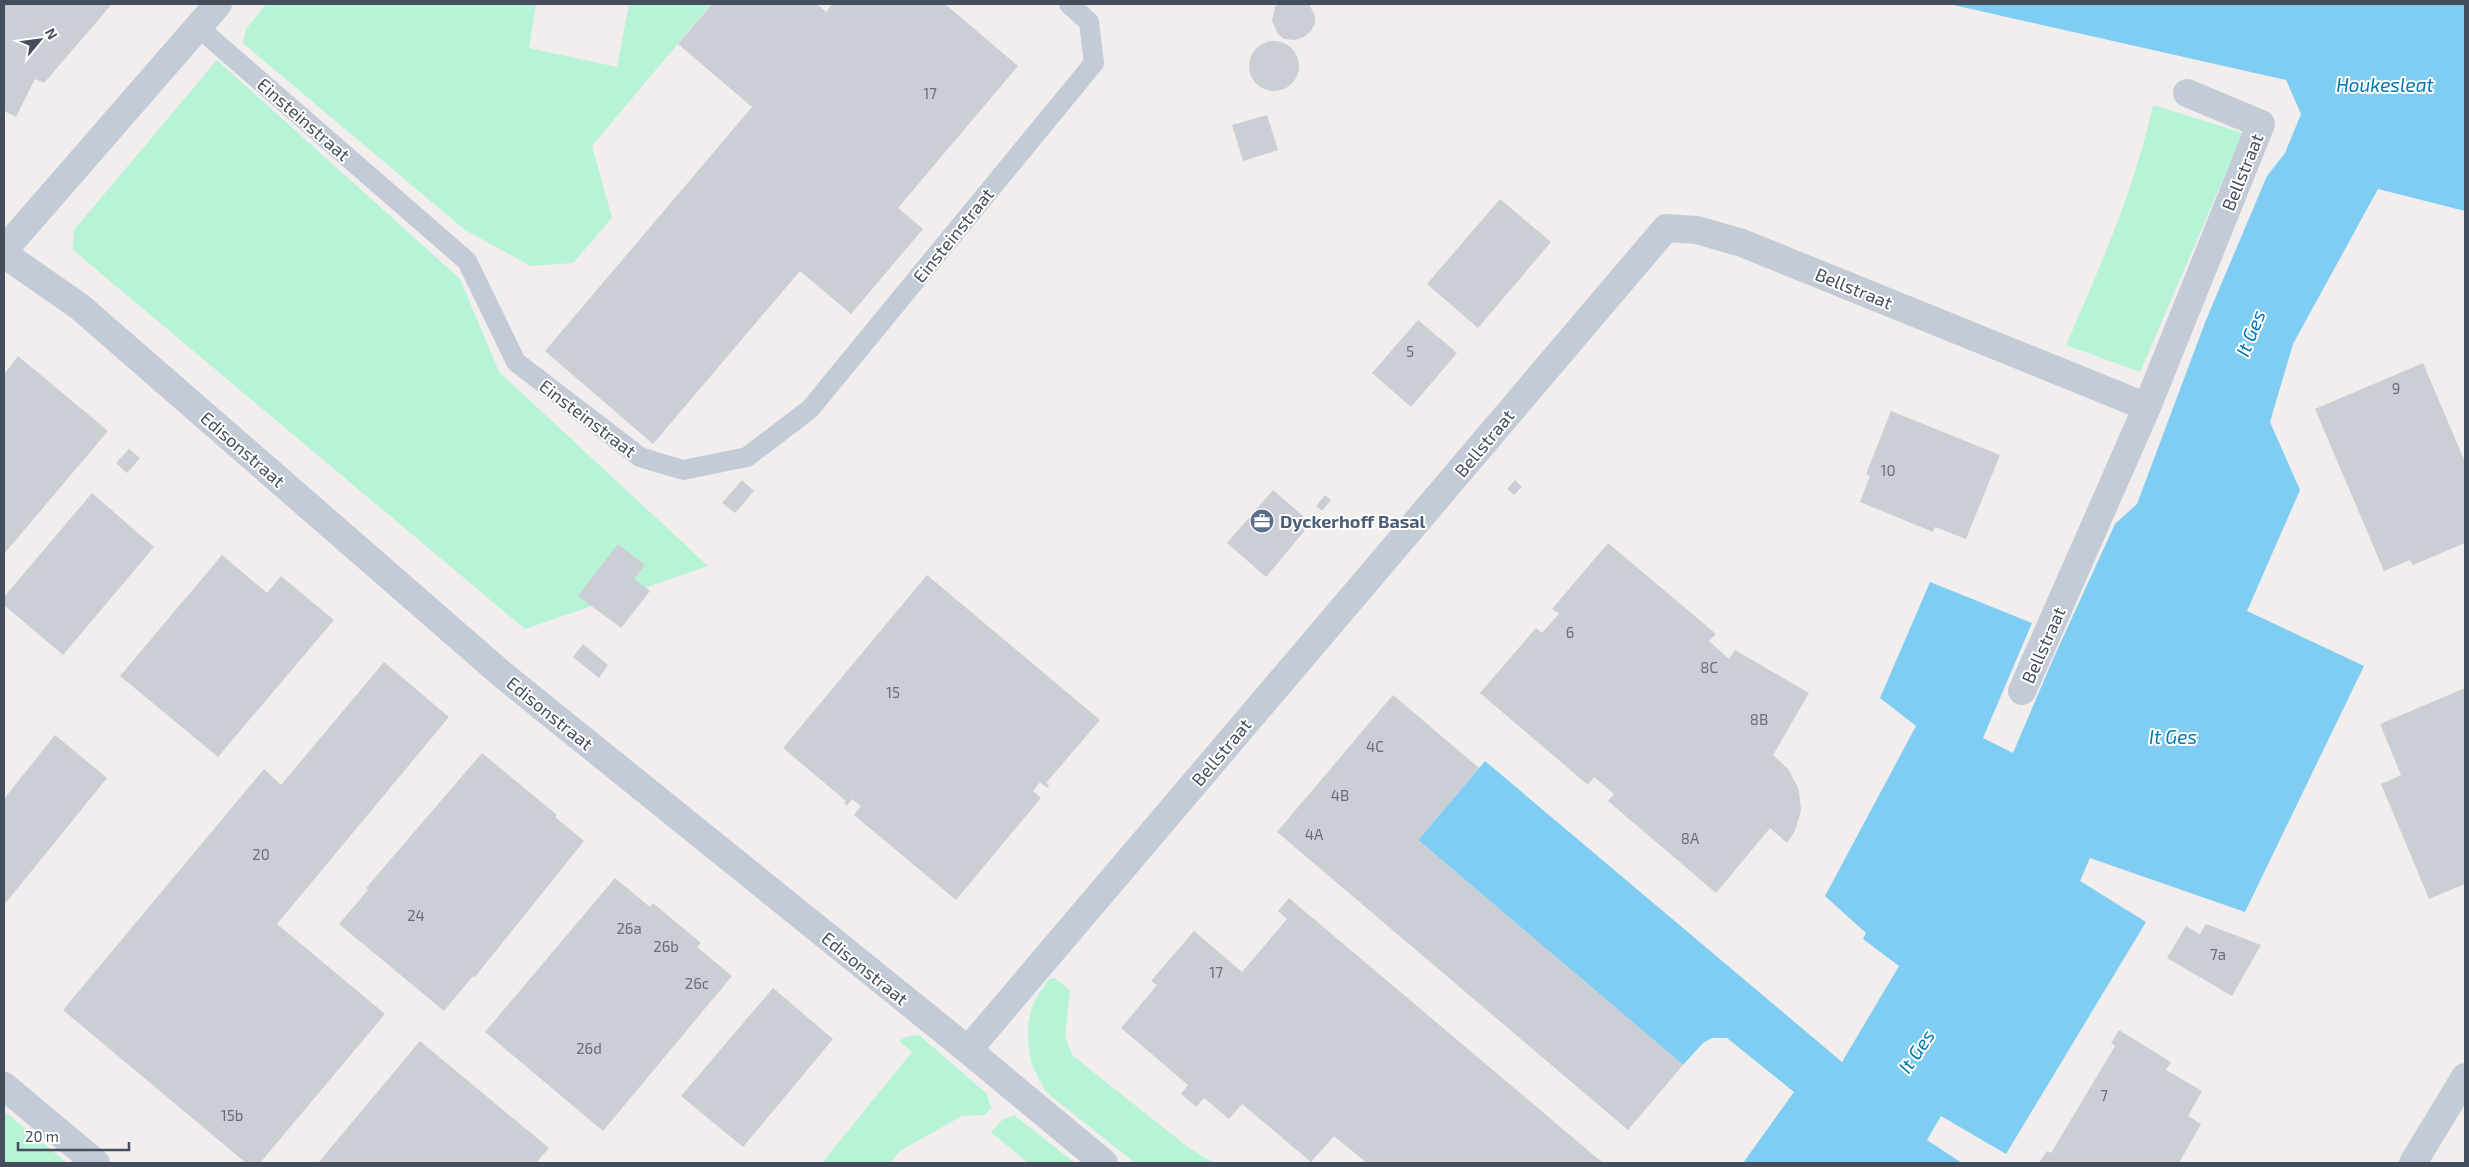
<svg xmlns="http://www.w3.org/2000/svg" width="2469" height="1167" viewBox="0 0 2469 1167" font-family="'Exo 2',sans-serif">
<rect width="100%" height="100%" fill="#f1eeed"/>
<path fill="#b7f3d6" d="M266 4H536L529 48 617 67 629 4H711L592 146 612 218 573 263 531 266 465 230 243 43 246 29Z
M217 60 460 279 499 372 708 566 525 629 73 250 74 230Z
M2153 105 2243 133 2140 372 2066 345C2100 267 2135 188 2153 105Z
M1054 978 1070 990 1065 1037 1073 1056 1189 1148 1214 1163H1135L1046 1092 1032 1065 1028 1042V1024L1032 1007 1040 992 1049 979Z
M919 1035 987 1094 991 1108 985 1115 962 1116 901 1150 890 1163H822L912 1052 899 1041 906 1037Z
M4 1111 67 1163H4Z
M1015 1115V1116L1075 1163H1028L991 1132 1003 1119Z"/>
<path fill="#80cdf4" d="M1949 4H2465V211L2378 189 2293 344 2270 422 2300 490 2247 611 2364 666 2245 912 2090 858 2080 881 2146 922 2006 1154 1941 1116 1927 1140 1962 1163H1743L1794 1092 1727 1038H1712L1703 1043 1683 1065 1418 840 1485 761 1842 1062 1899 966 1863 939 1866 933 1825 896 1916 726 1880 698 1930 582 2032 623 1983 738 2013 753 2054 657 2115 524 2137 504 2206 320 2267 176 2285 153 2301 114 2286 80Z"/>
<path fill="#ccced6" d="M4 4H112L44 83 35 79 16 117 4 111Z
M712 4H817L826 12 832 4H945L1018 66 898 208 923 229 851 314 800 271 653 444 545 351 752 107 678 44Z
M1278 4H1309L1315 16V24L1311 31 1304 37 1295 40 1284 39 1278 34 1272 21 1275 7Z
M1249 66a25 25 0 1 1 50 0a25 25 0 1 1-50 0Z
M1267 115 1278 150 1243 161 1232 125Z
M1500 199 1551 242 1478 328 1427 284Z
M1418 320 1457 353 1411 407 1372 373Z
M18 356 108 431 4 554V374Z
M2423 363 2465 462V543L2413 565 2410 560 2384 571 2315 409Z
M1891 411 2000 455 1966 539 1935 527 1933 532 1860 502 1870 476 1866 474Z
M129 449 140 458 127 473 116 463Z
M742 480 754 491 735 513 722 503Z
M1515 480 1522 487 1514 495 1507 489Z
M1273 490 1311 523 1266 577 1227 543Z
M92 493 154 547 63 655 4 605V597Z
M1325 495 1331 500 1322 511 1316 506Z
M1608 543 1716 634 1709 641 1729 659 1735 650 1809 693 1773 755 1789 770 1799 790 1801 810 1795 831 1787 843 1770 828 1716 893 1608 801 1614 794 1594 777 1588 785 1480 693 1536 628 1542 633 1559 614 1552 609Z
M618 544 645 565 634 579 650 591 621 628 578 596Z
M222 555 267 593 281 576 334 620 218 757 120 676Z
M927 575 1100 720 1046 783 1049 785 1047 788 1040 782 1033 791 1041 798 956 900 854 815 861 806 852 799 847 806 844 803 846 801 783 748Z
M583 644 608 665 599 678 573 657Z
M384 662 449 717 277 924 385 1014 260 1163H246L63 1010 264 769 281 785Z
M2465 688V884L2429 899 2381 784 2401 775 2380 724Z
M1393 695 1479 768 1418 840 1683 1065 1628 1130 1277 832Z
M55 735 107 778 4 905V799Z
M482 753 557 815 555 817 584 841 474 978 473 976 444 1011 339 924 368 890 366 888Z
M615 878 650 907 653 903 701 943 697 947 732 976 603 1131 485 1032Z
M1289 898 1603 1163H1367L1334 1136 1311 1162 1242 1104 1229 1119 1204 1098 1196 1107 1181 1094 1188 1085 1121 1028 1157 985 1151 981 1194 931 1242 972 1287 919 1278 911Z
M2206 924 2261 945 2232 996 2167 958 2186 926 2200 934Z
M773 988 833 1039 743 1147 681 1096Z
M2119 1030 2171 1062 2166 1070 2202 1091 2188 1116 2201 1124 2179 1163H2039L2047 1151 2051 1153 2115 1046 2111 1043Z
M420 1041 549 1148 536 1163H318Z"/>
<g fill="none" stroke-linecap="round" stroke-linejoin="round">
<path stroke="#c3cbd7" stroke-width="20" d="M198 27 467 261 516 362 640 457 683 470 747 457 810 409 1094 63 1089 22 1069 4"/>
<path stroke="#c3cbd7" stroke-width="28" d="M4 250 218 4
M4 254 80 307 504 676 968 1050 1104 1163
M2022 691 2147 407 2261 124 2187 93
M968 1050 1666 228 1697 230 1742 243 2147 407
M4 1086 96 1163
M2413 1163 2465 1077"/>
</g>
<defs>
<symbol id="office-disc" viewBox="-11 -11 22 22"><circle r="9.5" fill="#5c6f8a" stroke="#fff"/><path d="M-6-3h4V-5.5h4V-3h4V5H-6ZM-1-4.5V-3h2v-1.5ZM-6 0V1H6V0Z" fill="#fff"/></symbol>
</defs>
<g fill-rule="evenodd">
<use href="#office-disc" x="1248" y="507" width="28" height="28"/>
</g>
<g text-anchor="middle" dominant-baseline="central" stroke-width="4" stroke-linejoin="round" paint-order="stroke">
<g font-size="15" fill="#666e7b">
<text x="930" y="93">17</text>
<text x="1410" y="351">5</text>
<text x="2396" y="388">9</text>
<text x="1888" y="470">10</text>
<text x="1570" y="632">6</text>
<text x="1709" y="667">8C</text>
<text x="893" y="692">15</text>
<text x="1759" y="719">8B</text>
<text x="1375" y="746">4C</text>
<text x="1340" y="795">4B</text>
<text x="1314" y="834">4A</text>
<text x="1690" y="838">8A</text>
<text x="261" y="854">20</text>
<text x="416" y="915">24</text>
<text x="629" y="928">26a</text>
<text x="666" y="946">26b</text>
<text x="2218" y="954">7a</text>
<text x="1216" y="972">17</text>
<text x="697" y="983">26c</text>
<text x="589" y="1048">26d</text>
<text x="2104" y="1095">7</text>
<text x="232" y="1115">15b</text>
</g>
<g font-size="18" fill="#444e5d" stroke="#fff">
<text transform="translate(304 119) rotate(41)">Einsteinstraat</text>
<text transform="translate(2242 172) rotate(-68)">Bellstraat</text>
<text transform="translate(953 235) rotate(-51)">Einsteinstraat</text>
<text transform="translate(1854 288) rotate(22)">Bellstraat</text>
<text transform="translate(588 418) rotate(37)">Einsteinstraat</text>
<text transform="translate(1484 443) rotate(-50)">Bellstraat</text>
<text transform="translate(243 449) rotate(41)">Edisonstraat</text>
<text transform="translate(2043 645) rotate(-66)">Bellstraat</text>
<text transform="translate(550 713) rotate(39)">Edisonstraat</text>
<text transform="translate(1221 752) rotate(-50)">Bellstraat</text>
<text transform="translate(865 968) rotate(39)">Edisonstraat</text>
</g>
<g font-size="18" font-weight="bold" fill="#4e5e75" stroke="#fff" text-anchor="start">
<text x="1280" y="521">Dyckerhoff Basal</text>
</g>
<g font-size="19" font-style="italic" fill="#0077b4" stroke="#fff">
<text x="2385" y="84">Houkesleat</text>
<text transform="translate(2250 333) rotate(-68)">It Ges</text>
<text x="2173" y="736">It Ges</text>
<text transform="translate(1916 1051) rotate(-56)">It Ges</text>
</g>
</g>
<rect width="2469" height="1167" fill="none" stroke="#444e5d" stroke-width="10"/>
<g transform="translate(40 40) rotate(61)" stroke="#ffffff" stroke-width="4" paint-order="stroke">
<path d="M0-4L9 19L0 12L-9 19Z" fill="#444e5d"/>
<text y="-8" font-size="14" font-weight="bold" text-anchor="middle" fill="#444e5d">N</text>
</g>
<path d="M18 1142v8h111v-8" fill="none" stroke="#444e5d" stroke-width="2.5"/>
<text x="25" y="1142" font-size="15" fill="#444e5d" stroke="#ffffff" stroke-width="4" paint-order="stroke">20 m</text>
</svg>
